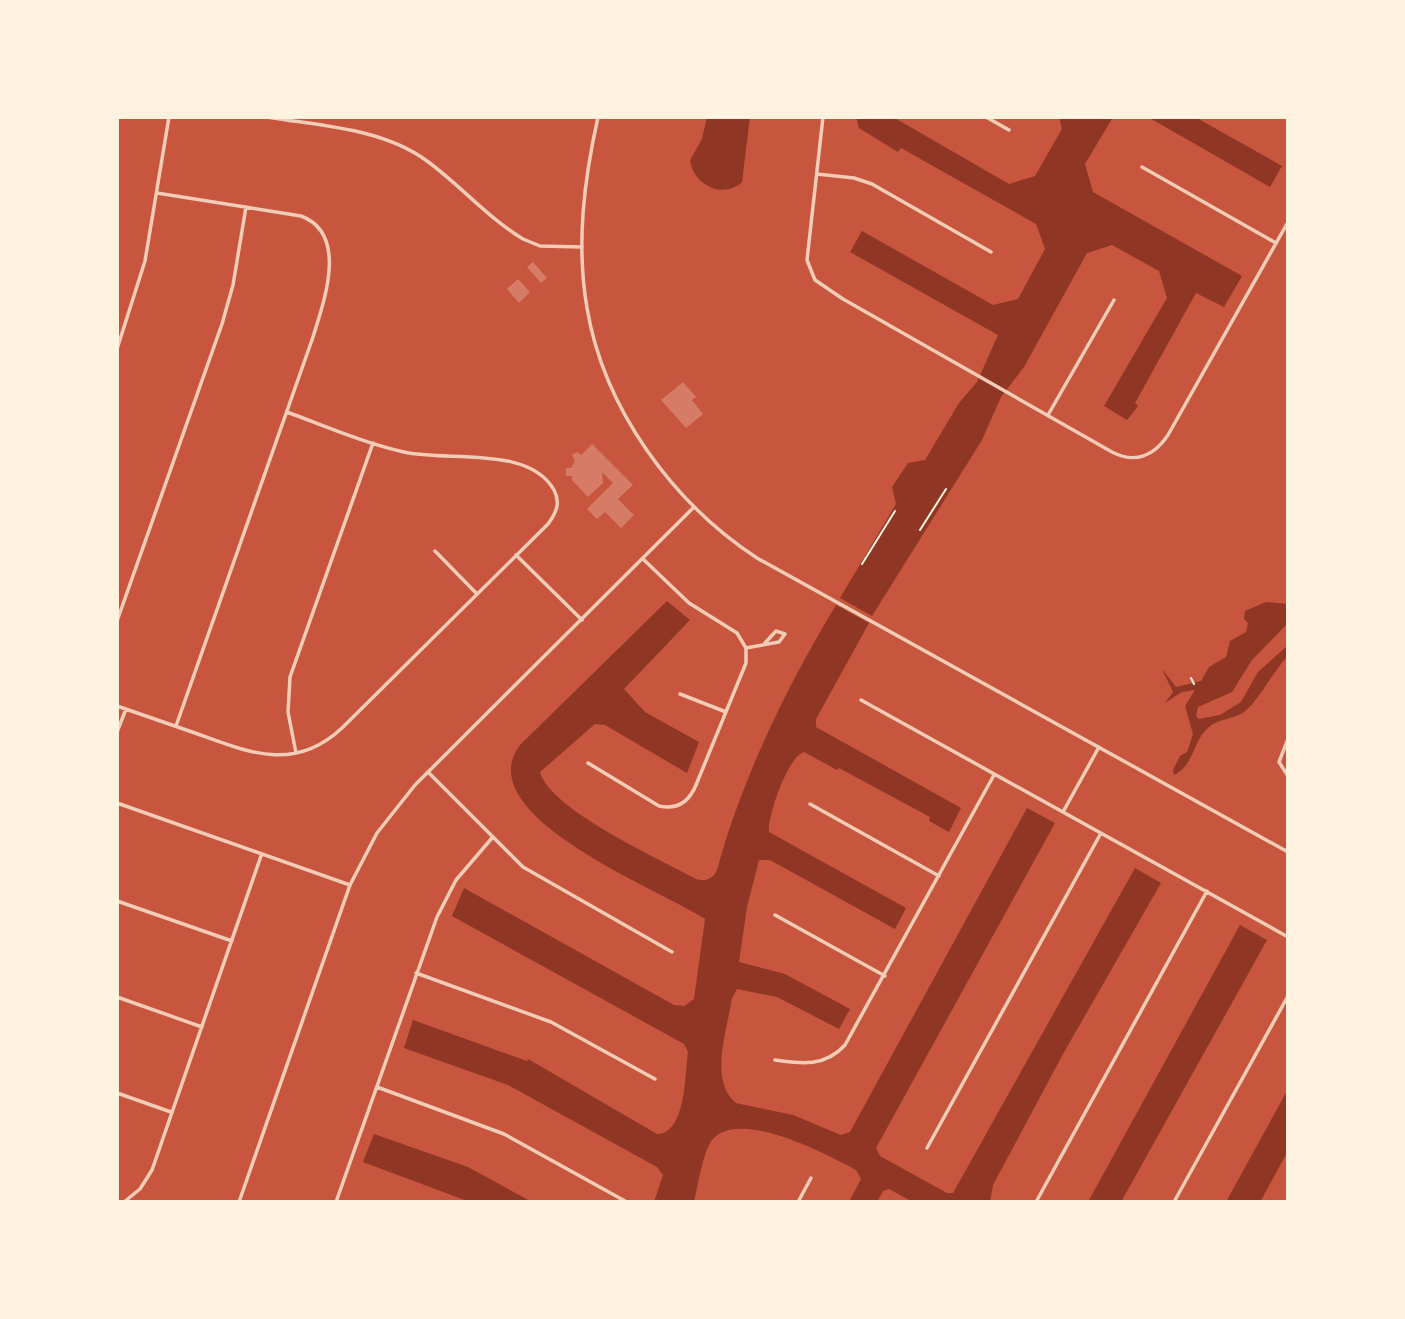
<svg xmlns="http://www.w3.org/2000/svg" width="1405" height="1319" viewBox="0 0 1405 1319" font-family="'Golos Text',sans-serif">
<rect width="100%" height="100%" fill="#c8553d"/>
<path fill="#8f3625" d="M707 117H750L742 182C722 200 693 184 690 160L702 139Z
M856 117H893L1009 184 1035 176 1062 129 1059 117H1113L1085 164 1093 192 1242 276 1224 307 1196 293 1135 403 1138 406 1127 420 1104 406 1167 298 1159 271 1112 245 1087 253 1024 367 1001 397 982 440 872 616 840 598 896 504 892 487 908 463 925 460 959 403 977 382 998 335 850 252 862 231 993 305 1018 299 1045 249 1036 224 901 148 898 152 859 128Z
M1148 117H1195L1282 166 1270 187Z
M667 601 690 620 624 689 645 712 699 742 687 773 605 725 595 724 540 772C550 810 660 859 696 879 705 882 713 879 717 870 743 776 786 688 836 605L869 623 816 719V727L961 808 949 832 929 821 930 817 839 768 837 770 804 752C788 756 767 817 769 832L906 908 895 929 770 860H759L747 907 739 962 785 974 850 1009 839 1029 777 997 737 989 732 998C728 1027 708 1081 736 1103L793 1115 841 1135 850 1132 1027 808 1055 823 876 1148 880 1156 947 1193H953L1135 868 1161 883 1063 1054 993 1185 990 1202H913L889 1189 883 1191 877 1202H849L861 1179 856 1170C828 1155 740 1108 713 1139 703 1150 698 1186 694 1202H654L663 1175 657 1167 508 1085 404 1048 413 1020 527 1061 528 1059 657 1134C686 1134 685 1074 688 1052L684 1044 452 916 464 888 674 1005 684 1006 694 999 705 919C662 890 467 816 520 745Z
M1266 602 1288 604V623L1252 660 1232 692 1198 707 1196 716 1199 719 1220 715 1241 702 1258 672 1288 645V656C1274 670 1257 703 1244 712 1234 719 1218 719 1209 727 1192 741 1195 765 1174 775L1173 770 1180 756 1187 752 1193 734 1185 706 1195 690 1182 692 1165 703 1173 692 1162 669 1176 687 1201 681 1209 667 1226 657 1230 641 1246 632 1248 623 1244 619 1245 611Z
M1240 925 1267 940 1121 1202H1088Z
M1288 1089V1151L1260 1202H1226Z
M374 1134 468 1167 532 1202H470L363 1162Z"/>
<path fill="#d67c66" d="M533 262 547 278 541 283 527 267Z
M518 279 530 292 519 303 507 289Z
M683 382 696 397 692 400 703 414 686 428 661 400Z
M592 444 633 485 618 499 634 515 621 528 605 512 597 519 587 509 613 483 602 472 603 483 588 497 572 480V476H566V468H571L575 461 572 455 577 452 581 455Z"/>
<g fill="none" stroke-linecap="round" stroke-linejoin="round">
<path stroke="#fff3e0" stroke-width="2" d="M920 530 946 489
M862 564 895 511
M1191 678 1194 684"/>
<path stroke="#f1ccb7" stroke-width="3.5" d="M267 117C320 126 382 128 427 161 460 185 488 218 523 239L540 246 582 247
M823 117 807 260 815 280 843 299 1112 452C1135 464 1154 456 1168 435L1288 222
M986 117 1009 130
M1142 167 1276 243
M817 174 854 178 872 184 991 252
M157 193 301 216C349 234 324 301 313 337L176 726
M117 349 145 261 169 117
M1048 415 1114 300
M435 551 477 594
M516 555 582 620
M117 621 222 324 233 285 246 207
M746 648 779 642 785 634 776 631 765 643
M680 694 726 712
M861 700 1288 937
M117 706C143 715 169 724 195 733 248 752 294 773 342 728L548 524C556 513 561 503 554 490 529 445 447 462 404 452 364 443 325 426 287 412
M117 732 126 709
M1288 739 1279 762 1288 776
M296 753 288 712 290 677 373 443
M588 763 659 806C677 810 689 802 696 785L746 663V648L737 633 689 603 643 559
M428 772 523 867 672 952
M117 803 350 885
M810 804 939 876
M1063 812 1099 747
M117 901 232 941
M775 915 885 976
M416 973 551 1022 655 1079
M117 997 202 1027
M775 1060C802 1064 825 1067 845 1045L994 775
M377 1087 504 1134 625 1201
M117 1093 171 1112
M927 1148 1101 833
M124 1202 140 1189 152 1170 261 856
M336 1202 437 917 456 880 492 838
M798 1202 811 1178
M1036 1202 1207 891
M1174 1202 1288 996"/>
<path stroke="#f1ccb7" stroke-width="3.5" d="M598 117C584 180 576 244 587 308 604 409 673 503 757 558L1288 852
M239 1202 350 885 377 833 415 785 694 507"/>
</g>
<rect width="1405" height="1319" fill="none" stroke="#fff3e0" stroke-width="238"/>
</svg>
